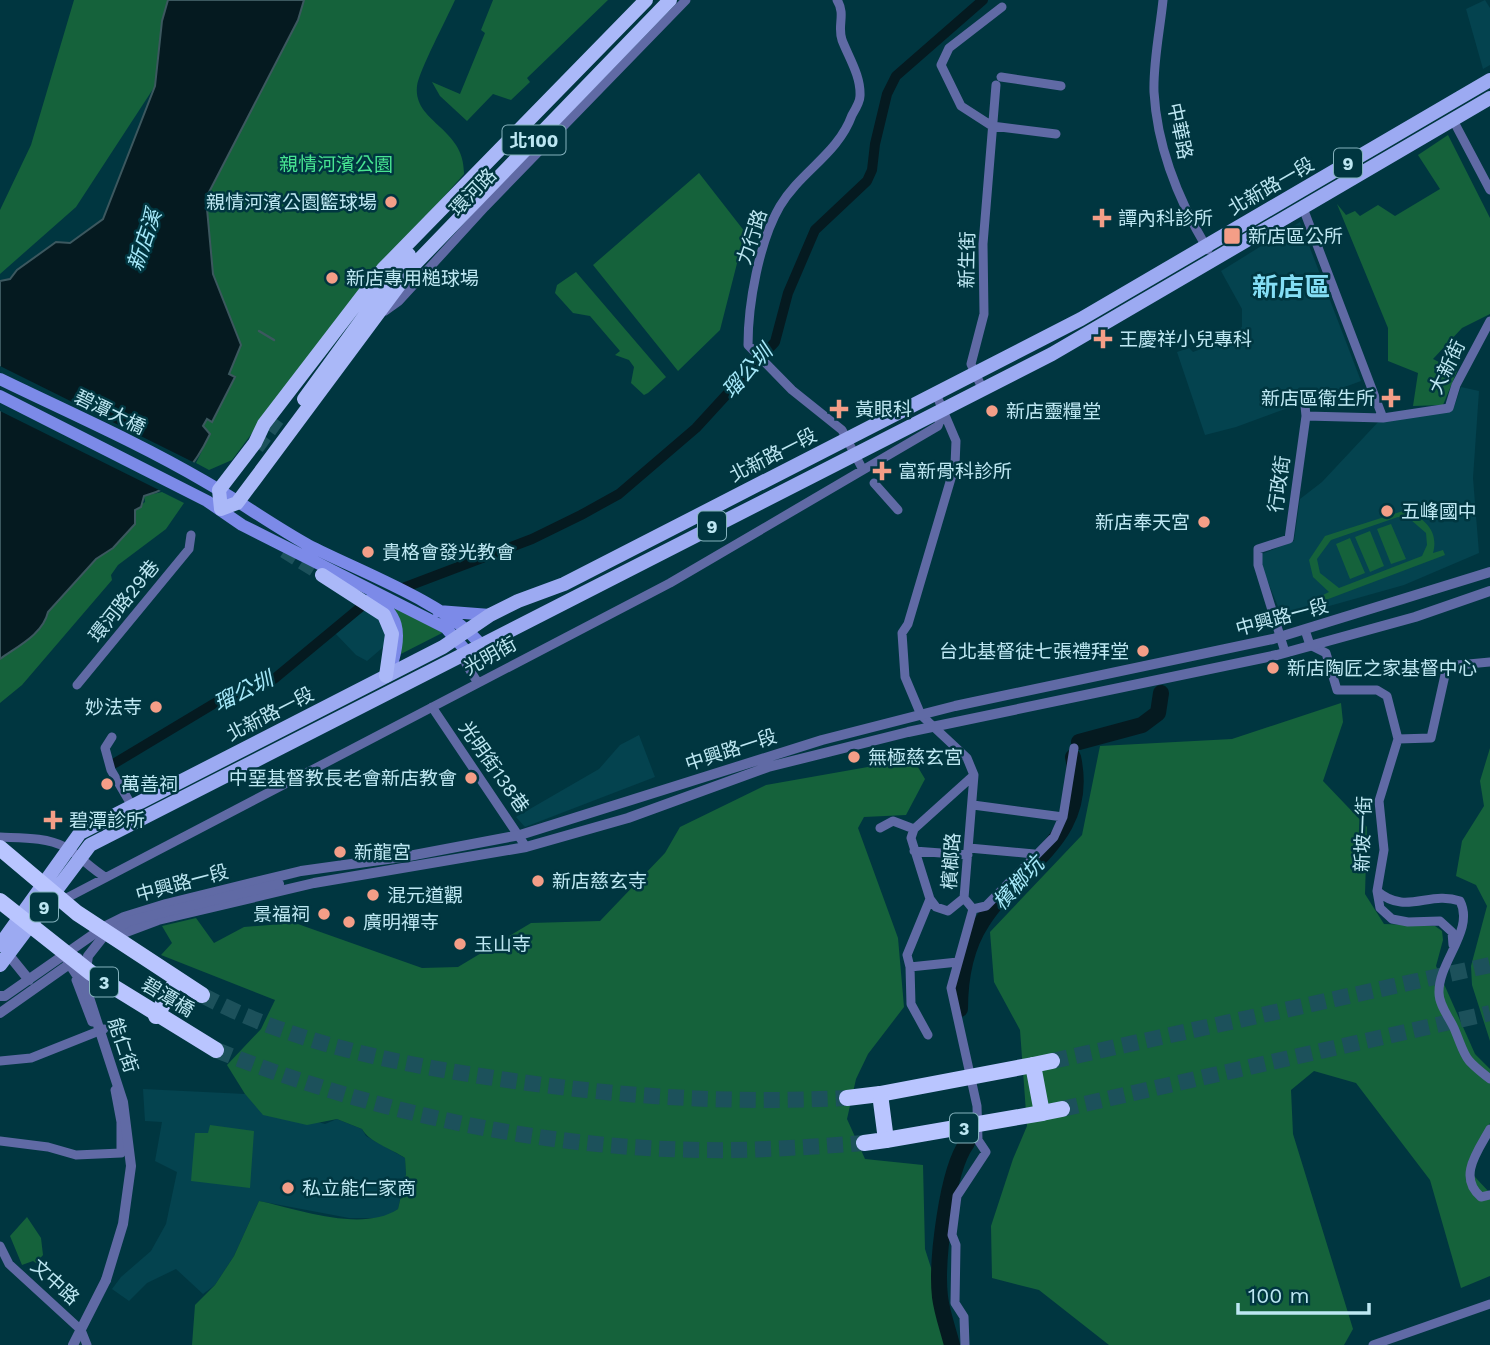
<svg xmlns="http://www.w3.org/2000/svg" width="1490" height="1345" viewBox="0 0 1490 1345" font-family="'Work Sans','Noto Sans TC',sans-serif">
<rect width="100%" height="100%" fill="#003640"/>
<path fill="#04434f" d="M1485 0 1490 8V65L1483 69 1466 9Z
M1300 222 1361 381 1236 427 1205 435 1177 352 1189 348 1193 352 1214 344 1242 327V309L1221 271Z
M1461 387 1479 391 1473 478 1479 553 1404 585 1283 619 1261 565 1262 554 1294 541 1300 499 1322 482 1380 420 1453 410Z
M366 604 384 618 388 643 367 661 356 655 334 632Z
M639 735 655 777 525 827 516 817 599 769 620 745Z
M143 1089 245 1094 257 1105 325 1124 337 1119 362 1129 366 1136 405 1158 406 1174 398 1209 385 1218H349L259 1201 234 1256 215 1285 203 1294 176 1269 147 1283 129 1301 112 1289 121 1277 151 1251 166 1224 177 1172 155 1161 162 1122 145 1121Z"/>
<path fill="#15623b" fill-rule="evenodd" d="M74 0H168L162 21 155 86 76 207 0 274V210L31 145Z
M304 0H455C447 18 419 71 417 86 413 123 465 127 464 174L346 307 232 460 209 470 196 463 210 434 203 427 202 420 241 345 213 274 206 198 298 20Z
M493 0H608L527 78 530 82 511 100 493 94 467 121 440 96 432 82 460 94 485 33 481 30Z
M1448 135 1490 218V314L1462 328 1433 359 1457 371 1443 405 1413 406 1418 373 1388 361V328L1337 204 1346 215 1355 211 1360 216 1378 205 1395 216 1440 189 1418 155Z
M699 173 745 232 720 330 678 371 593 265Z
M576 272 666 377 648 393 644 395 631 383 634 367 629 360 615 355 620 351 590 316 573 313 555 293 557 285Z
M162 492 184 503 166 529 118 565 111 575 112 580 22 685 0 703V659C18 646 43 634 48 612L96 559 113 548 135 509 145 502 144 496Z
M1406 510C1425 519 1439 531 1433 553L1443 550 1445 555 1323 601 1321 596 1329 592 1313 577 1309 560 1325 536ZM1398 517 1411 520 1426 533 1427 545 1422 556 1339 588 1320 573 1317 559 1331 540Z
M1391 524 1406 559 1391 564 1377 529Z
M1370 531 1384 566 1370 572 1355 537Z
M1350 538 1365 573 1350 579 1336 544Z
M393 607 444 632 395 657Z
M1341 703 1343 722 1323 781 1367 827 1365 894 1384 924 1435 926 1442 931 1443 940 1436 966 1475 1054 1490 1069V1123L1477 1147 1474 1176 1490 1193V1276L1461 1288 1430 1180 1356 1083 1314 1071 1291 1090 1293 1134 1353 1329 1344 1345H1109L1039 1290 992 1278 991 1226 1013 1159 1027 1126 1020 1030 994 982 990 932 1082 835 1100 746 1232 739Z
M1490 748V1041L1472 985 1471 966 1487 906 1476 885 1456 876 1462 841 1484 806 1480 781Z
M913 759 925 779 906 815 864 817 858 828 898 938 904 1007 868 1054 856 1079 847 1119 865 1159 923 1165 925 1249 941 1299 950 1345H192L195 1305 215 1285 234 1256 259 1201C298 1209 362 1233 398 1209L406 1174 405 1158C392 1149 369 1142 362 1129L337 1119 307 1125 263 1115 245 1094 227 1065 261 1029 275 1000 161 955 172 943 162 926 196 918 214 943 244 927 295 923 422 968 458 967 531 923 600 921 665 853 680 827 766 785Z
M210 1125 254 1131 250 1188 191 1181 195 1133H208Z
M27 1217 41 1238 43 1255 36 1263 33 1261 22 1265 10 1236Z"/>
<path fill="#051a20" stroke="#3c585f" stroke-width="2" d="M168 0H304L298 20 206 198 213 274 241 345 229 374 235 377 212 422 207 419 203 426 210 434C195 465 179 487 144 496L141 507 135 510V524L113 548 96 559 48 612C43 634 18 646 0 659V281L10 279 17 270 56 242 70 243 103 219 155 86 162 21Z"/>
<path fill="#003640" d="M0 366 199 465 165 493 0 411Z"/>
<g fill="none" stroke-linecap="round" stroke-linejoin="round">
<path stroke="#3c585f" stroke-width="2.5" d="M259 331 274 340"/>
<path stroke="#051a20" stroke-width="10" d="M403 588 532 539 581 515 619 494 696 428 775 342 788 293 815 230 867 181 872 170 875 144 887 94 896 76 983 0
M115 763 225 697 274 679 362 606"/>
<path stroke="#051a20" stroke-width="16" d="M1079 742 1142 725 1158 713 1161 693
M960 1009C960 979 965 948 982 922 1018 864 1091 840 1073 757
M952 1345C948 1329 942 1313 940 1297 936 1262 947 1170 967 1143"/>
<path stroke="#1c515b" stroke-width="14" stroke-dasharray="14 7" stroke-linecap="butt" d="M257 448 281 415
M284 551 322 575"/>
<path stroke="#1c515b" stroke-width="16" stroke-dasharray="16 8" stroke-linecap="butt" d="M202 995C290 1042 389 1062 487 1077 610 1096 722 1104 847 1098
M216 1050C369 1111 533 1147 699 1150 753 1151 809 1147 864 1143
M1052 1061 1490 965
M1062 1109 1490 1013"/>
<path stroke="#606aa5" stroke-width="9" d="M837 0C846 14 837 26 842 40 849 58 861 76 860 96 860 102 855 110 852 115 838 154 801 171 780 206 759 242 748 304 748 345L792 390 842 430 863 470
M1163 0C1160 30 1153 62 1154 92 1157 147 1180 203 1208 250
M1002 7 949 48 941 65 961 106 992 126 1056 134
M1001 77 1061 86
M1453 120 1490 190
M1303 208 1383 418
M385 311 399 301 485 207 686 0
M983 390 971 364 984 314 983 244 996 85
M936 394 956 441 955 465 908 624 902 633 905 677 921 715 967 758 974 775 964 898 973 909 951 988 977 1106 978 1140 986 1152 957 1196 952 1235 956 1245 955 1303 964 1317 965 1345
M1306 416 1383 418 1449 408 1456 385 1490 321
M874 483 898 510
M1305 630 1310 645 1326 653 1337 690H1377L1387 696 1398 739 1379 801 1384 850 1377 891 1380 908 1392 919 1408 922 1440 921 1452 932 1453 945
M467 652 466 664 478 683
M1285 652 1258 565V549L1289 539 1306 416 1304 395
M77 685 189 549 191 535
M432 707 526 847
M112 737 105 748 111 770 132 806
M1398 739 1431 738 1447 666 1490 662
M973 805 1063 817
M880 828 893 821 914 829
M0 837C21 838 46 837 65 847 79 855 90 868 105 877
M969 848 1034 854
M914 851 968 855
M1377 891C1406 916 1429 890 1460 901 1475 930 1438 962 1439 993 1439 1005 1449 1017 1454 1028 1467 1059 1462 1057 1490 1079
M930 899 936 907 948 911 964 898
M59 902 670 583 938 426 944 410
M973 909 986 906 1054 837 1063 817 1074 748
M67 961 84 987
M910 967 907 955 930 899 911 838 914 829 974 775
M76 980 92 1022
M928 1035 911 1004 910 967 958 962
M0 1061 31 1058 104 1029
M1490 1129C1478 1151 1457 1177 1481 1197L1490 1195
M0 1141 48 1147 76 1155 121 1153V1122L115 1090
M0 1246 9 1264 81 1330 87 1345
M1373 1345 1490 1304"/>
<path stroke="#606aa5" stroke-width="10" d="M110 938 158 920 314 883 526 847 628 818 768 767 908 732 1277 655 1415 617 1490 591
M8 954 29 980
M0 996H5L104 927 124 917 166 904 301 871 409 856 520 835 822 740 955 706 1273 639 1490 572
M0 1013 78 958
M73 1345 106 1280"/>
<path stroke="#7c8ae8" stroke-width="12" d="M0 379C68 412 139 443 204 481 239 501 272 525 308 545 356 570 449 604 481 645
M0 396 207 501 242 525 446 628 467 652
M372 597C399 614 401 632 393 661
M438 611 490 615"/>
<path stroke="#9caaf2" stroke-width="14" d="M0 945 80 833 443 647 490 615 518 601 564 584 1081 319 1490 80
M0 965 90 845 1052 354 1490 98"/>
<path stroke="#aab8f8" stroke-width="14" d="M304 399 409 255
M221 509 237 503 255 479 414 265 670 0
M221 509 219 490 255 443 264 424 383 269 646 0
M322 575 384 615 392 634 386 676"/>
<path stroke="#b9c5ff" stroke-width="16" d="M156 1016 177 980
M1052 1061 1033 1065 1042 1113 1062 1109
M847 1098 880 1094 886 1140 864 1143"/>
<path stroke="#606aa5" stroke-width="10" d="M106 1280 123 1224 131 1166 123 1102 84 982 88 956 103 937 129 921 279 884"/>
<path stroke="#b9c5ff" stroke-width="16" d="M0 848 77 913 202 995
M0 901 91 973 216 1050
M880 1094 1033 1065
M886 1140 1042 1113"/>
</g>
<g fill="#f49e87" stroke="#003640" stroke-width="2.5">
<circle cx="391" cy="202" r="7"/>
<path d="M1098.5 207.5h7v7h7v7h-7v7h-7v-7h-7v-7h7z"/>
<rect x="1223" y="227" width="18" height="18" rx="3.5"/>
<circle cx="332" cy="278" r="7"/>
<path d="M1099.5 328.5h7v7h7v7h-7v7h-7v-7h-7v-7h7z"/>
<path d="M1387.5 387.5h7v7h7v7h-7v7h-7v-7h-7v-7h7z"/>
<path d="M835.5 398.5h7v7h7v7h-7v7h-7v-7h-7v-7h7z"/>
<circle cx="992" cy="411" r="7"/>
<path d="M878.5 460.5h7v7h7v7h-7v7h-7v-7h-7v-7h7z"/>
<circle cx="1387" cy="511" r="7"/>
<circle cx="1204" cy="522" r="7"/>
<circle cx="368" cy="552" r="7"/>
<circle cx="1143" cy="651" r="7"/>
<circle cx="1273" cy="668" r="7"/>
<circle cx="156" cy="707" r="7"/>
<circle cx="854" cy="757" r="7"/>
<circle cx="471" cy="778" r="7"/>
<circle cx="107" cy="784" r="7"/>
<path d="M49.5 809.5h7v7h7v7h-7v7h-7v-7h-7v-7h7z"/>
<circle cx="340" cy="852" r="7"/>
<circle cx="538" cy="881" r="7"/>
<circle cx="373" cy="895" r="7"/>
<circle cx="324" cy="914" r="7"/>
<circle cx="349" cy="922" r="7"/>
<circle cx="460" cy="944" r="7"/>
<circle cx="288" cy="1188" r="7"/>
</g>
<g text-anchor="middle" dominant-baseline="central" stroke-width="5" stroke-linejoin="round" paint-order="stroke">
<g fill="#003640" stroke="#84b2bd" stroke-width="2">
<rect x="502.5" y="125.5" width="63" height="29" rx="5"/>
<rect x="1334" y="148.5" width="28" height="29" rx="5"/>
<rect x="698" y="511.5" width="28" height="29" rx="5"/>
<rect x="30" y="892.5" width="28" height="29" rx="5"/>
<rect x="90" y="967.5" width="28" height="29" rx="5"/>
<rect x="950" y="1113.5" width="28" height="29" rx="5"/>
</g>
<g font-size="18" font-weight="bold" fill="#bde7f2">
<text x="534" y="140">北100</text>
<text x="1348" y="163">9</text>
<text x="712" y="526">9</text>
<text x="44" y="907">9</text>
<text x="104" y="982">3</text>
<text x="964" y="1128">3</text>
</g>
<g font-size="19" fill="#bde7f2" stroke="#003640">
<text transform="translate(1180 131) rotate(78)">中華路</text>
<text transform="translate(1271 186) rotate(-30)">北新路一段</text>
<text transform="translate(473 192) rotate(-46)">環河路</text>
<text transform="translate(752 237) rotate(-72)">力行路</text>
<text transform="translate(967 260) rotate(-89)">新生街</text>
<text transform="translate(1447 367) rotate(-64)">大新街</text>
<text transform="translate(110 412) rotate(26)">碧潭大橋</text>
<text transform="translate(773 455) rotate(-27)">北新路一段</text>
<text transform="translate(1279 484) rotate(-82)">行政街</text>
<text transform="translate(124 601) rotate(-51)">環河路29巷</text>
<text transform="translate(1282 617) rotate(-15)">中興路一段</text>
<text transform="translate(490 656) rotate(-29)">光明街</text>
<text transform="translate(270 714) rotate(-27)">北新路一段</text>
<text transform="translate(731 750) rotate(-18)">中興路一段</text>
<text transform="translate(494 767) rotate(55)">光明街138巷</text>
<text transform="translate(1363 834) rotate(-88)">新坡一街</text>
<text transform="translate(951 861) rotate(-86)">檳榔路</text>
<text transform="translate(182 883) rotate(-15)">中興路一段</text>
<text transform="translate(168 997) rotate(31)">碧潭橋</text>
<text transform="translate(123 1045) rotate(72)">能仁街</text>
<text transform="translate(55 1282) rotate(42)">文中路</text>
</g>
<g font-size="19" fill="#47e491" stroke="#003640">
<text x="336" y="164">親情河濱公園</text>
</g>
<g font-size="19" fill="#bde7f2" stroke="#003640" text-anchor="start">
<text x="377" y="202" text-anchor="end">親情河濱公園籃球場</text>
<text x="1118" y="218">譚內科診所</text>
<text x="1248" y="236">新店區公所</text>
<text x="346" y="278">新店專用槌球場</text>
<text x="1119" y="339">王慶祥小兒專科</text>
<text x="1375" y="398" text-anchor="end">新店區衛生所</text>
<text x="855" y="409">黃眼科</text>
<text x="1006" y="411">新店靈糧堂</text>
<text x="898" y="471">富新骨科診所</text>
<text x="1401" y="511">五峰國中</text>
<text x="1190" y="522" text-anchor="end">新店奉天宮</text>
<text x="382" y="552">貴格會發光教會</text>
<text x="1129" y="651" text-anchor="end">台北基督徒七張禮拜堂</text>
<text x="1287" y="668">新店陶匠之家基督中心</text>
<text x="142" y="707" text-anchor="end">妙法寺</text>
<text x="868" y="757">無極慈玄宮</text>
<text x="457" y="778" text-anchor="end">中堊基督教長老會新店教會</text>
<text x="121" y="784">萬善祠</text>
<text x="69" y="820">碧潭診所</text>
<text x="354" y="852">新龍宮</text>
<text x="552" y="881">新店慈玄寺</text>
<text x="387" y="895">混元道觀</text>
<text x="310" y="914" text-anchor="end">景福祠</text>
<text x="363" y="922">廣明禪寺</text>
<text x="474" y="944">玉山寺</text>
<text x="302" y="1188">私立能仁家商</text>
</g>
<g font-size="21" font-style="italic" fill="#a5e8f9" stroke="#003640">
<text transform="translate(144 240) rotate(-71)">新店溪</text>
<text transform="translate(747 371) rotate(-48)">瑠公圳</text>
<text transform="translate(243 691) rotate(-26)">瑠公圳</text>
<text transform="translate(1018 883) rotate(-47)">檳榔坑</text>
</g>
<g font-size="26" font-weight="bold" fill="#84def5" stroke="#003640">
<text x="1291" y="287">新店區</text>
</g>
</g>
<path d="M1238 1303v10h131v-10" fill="none" stroke="#bde7f2" stroke-width="3.5"/>
<text x="1248" y="1303" font-size="21" fill="#bde7f2" stroke="#003640" stroke-width="5" paint-order="stroke">100 m</text>
</svg>
